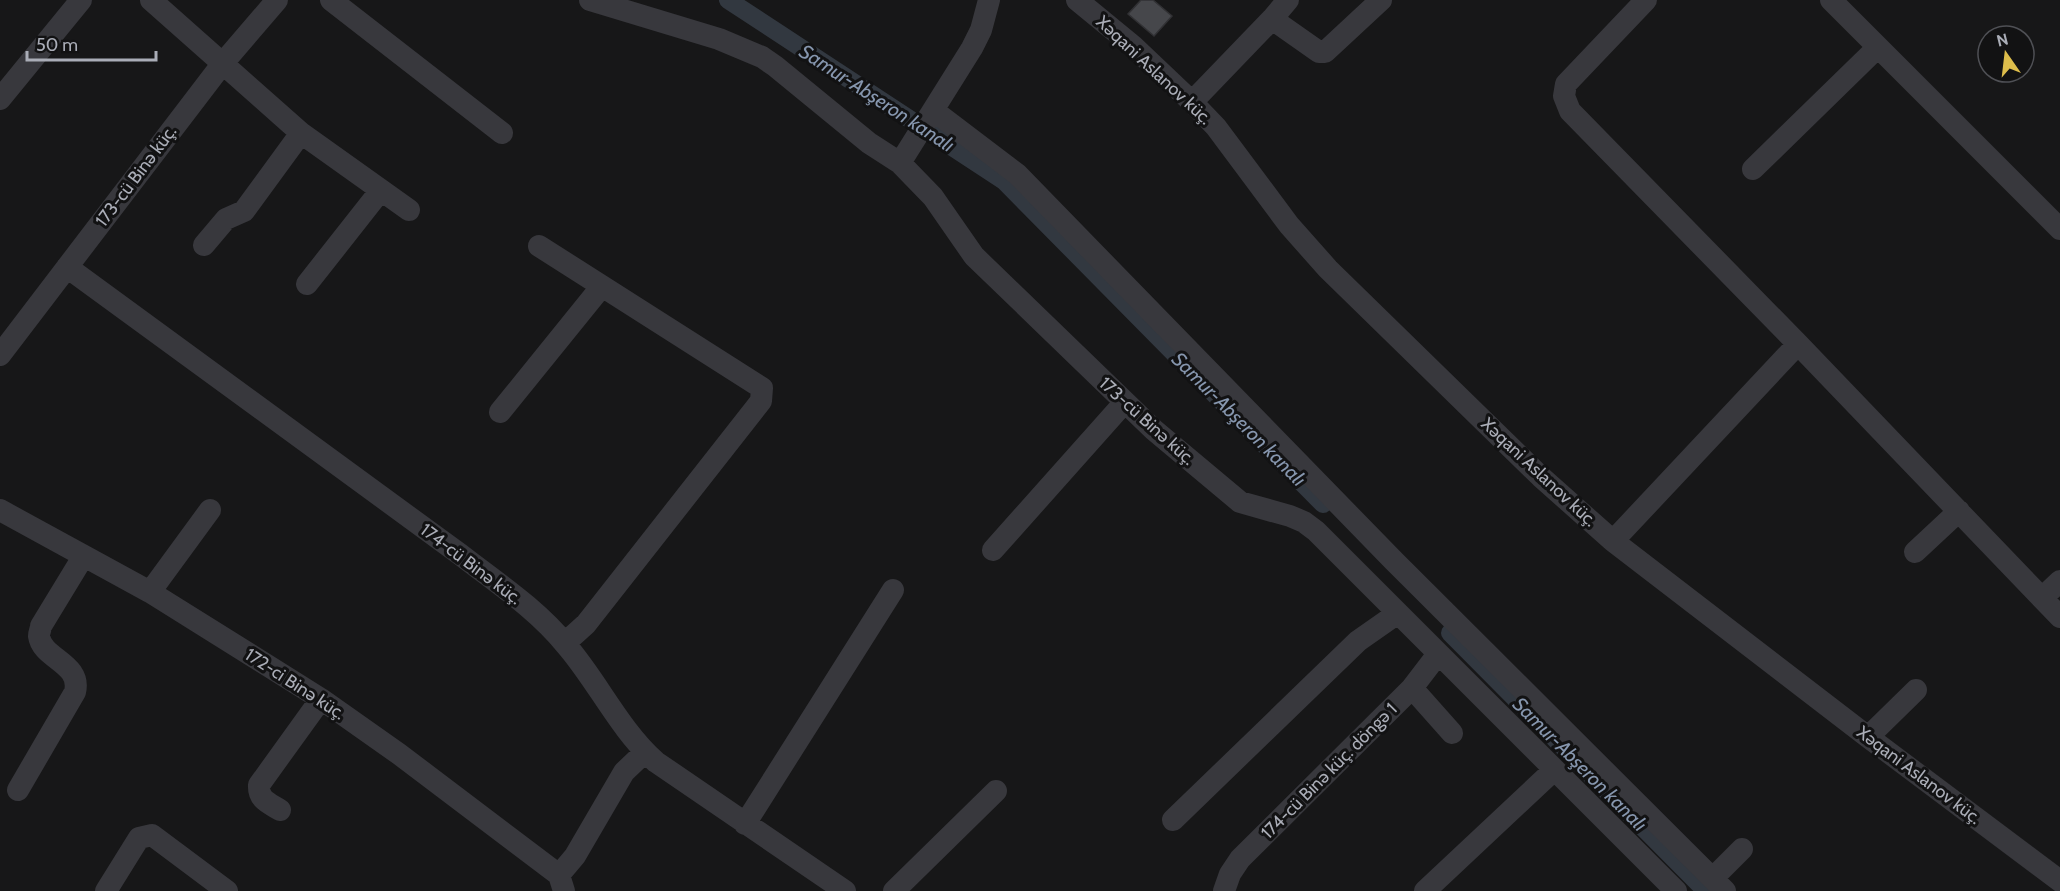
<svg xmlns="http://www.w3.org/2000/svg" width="2060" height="891" viewBox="0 0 2060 891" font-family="Cabin,sans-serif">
<rect width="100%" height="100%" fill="#171718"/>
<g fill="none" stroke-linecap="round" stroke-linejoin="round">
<path stroke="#323840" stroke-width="18" d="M728 0 1004 181 1323 504
M1450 633 1706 891"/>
</g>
<path fill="#46474b" stroke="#313134" stroke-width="1.5" d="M1141 0H1153L1172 16 1154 36 1128 14Z"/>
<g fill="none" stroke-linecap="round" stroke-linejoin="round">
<path stroke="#38383d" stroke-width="22" d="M151 0 301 133 409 210
M331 0 502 133
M590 0 719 39 762 57 775 66 869 143 900 163 933 197 974 256 1154 430 1240 502 1290 516 1304 522 1316 531 1676 891
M1077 0 1133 46 1192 102 1216 127 1289 225 1328 269 1541 477 1613 541 1868 737 2060 881
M1646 0 1566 84 1564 96 1570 111 1798 344 2060 617
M1831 0 2060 229
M1272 19 1319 52H1325L1381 0
M0 99 81 0
M1192 102 1272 19 1288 0
M934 111 1017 174 1394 561 1725 891
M900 163 972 48 981 30 989 0
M1753 169 1877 48
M204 245 226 219 244 211 301 133
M539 246 762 388 761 401 586 624 565 643
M67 267 461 555C497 583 537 609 566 645 598 682 619 729 656 762L845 891
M307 284 381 190
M0 355 223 63 277 0
M500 412 602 286
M0 510 150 592 321 699 399 754 559 875 564 891
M1613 541 1798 344
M993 550 1124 403
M1915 552 1959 511
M150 592 210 510
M2042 598 2060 581
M1412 688 1452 733
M1868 737 1916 690
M18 790 75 692C82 663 42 659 39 636 39 632 41 629 41 626L83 557
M280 810C269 803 258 800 259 785L321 699
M1173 820 1358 641 1398 613
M745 824 893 590
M559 875 575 856 624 772 645 752
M1713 878 1742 849
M106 891 139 838 152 835 227 891
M894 891 996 791
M1224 891 1230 874 1240 859 1412 688 1438 654
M1425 891 1554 770"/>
</g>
<g text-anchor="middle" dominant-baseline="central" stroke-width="6" stroke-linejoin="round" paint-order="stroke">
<g font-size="18" fill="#aaadb7" stroke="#121213">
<text transform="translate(1154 70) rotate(43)">Xəqani Aslanov küç.</text>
<text transform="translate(136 176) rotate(-53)">173-cü Binə küç.</text>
<text transform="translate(1147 421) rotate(42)">173-cü Binə küç.</text>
<text transform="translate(1539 472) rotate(43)">Xəqani Aslanov küç.</text>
<text transform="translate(471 564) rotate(37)">174-cü Binə küç.</text>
<text transform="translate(295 684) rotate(33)">172-ci Binə küç.</text>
<text transform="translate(1329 771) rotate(-45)">174-cü Binə küç. döngə 1</text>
<text transform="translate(1919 775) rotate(37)">Xəqani Aslanov küç.</text>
</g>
<g font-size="20" font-style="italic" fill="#8696ae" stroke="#121213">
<text transform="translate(877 98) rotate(33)">Samur-Abşeron kanalı</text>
<text transform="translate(1239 419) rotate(45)">Samur-Abşeron kanalı</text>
<text transform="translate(1580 764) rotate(45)">Samur-Abşeron kanalı</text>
</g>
</g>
<g transform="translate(2006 54) rotate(346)"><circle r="28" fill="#121213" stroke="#4f5055" stroke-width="1.5"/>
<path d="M0-4.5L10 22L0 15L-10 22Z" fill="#ddbd4b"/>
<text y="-9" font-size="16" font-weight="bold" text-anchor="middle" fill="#aaadb7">N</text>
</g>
<path d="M27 51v9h129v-9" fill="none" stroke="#aaadb7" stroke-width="3"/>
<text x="36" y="51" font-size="18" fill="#aaadb7" stroke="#121213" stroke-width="4.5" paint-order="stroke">50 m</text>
</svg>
